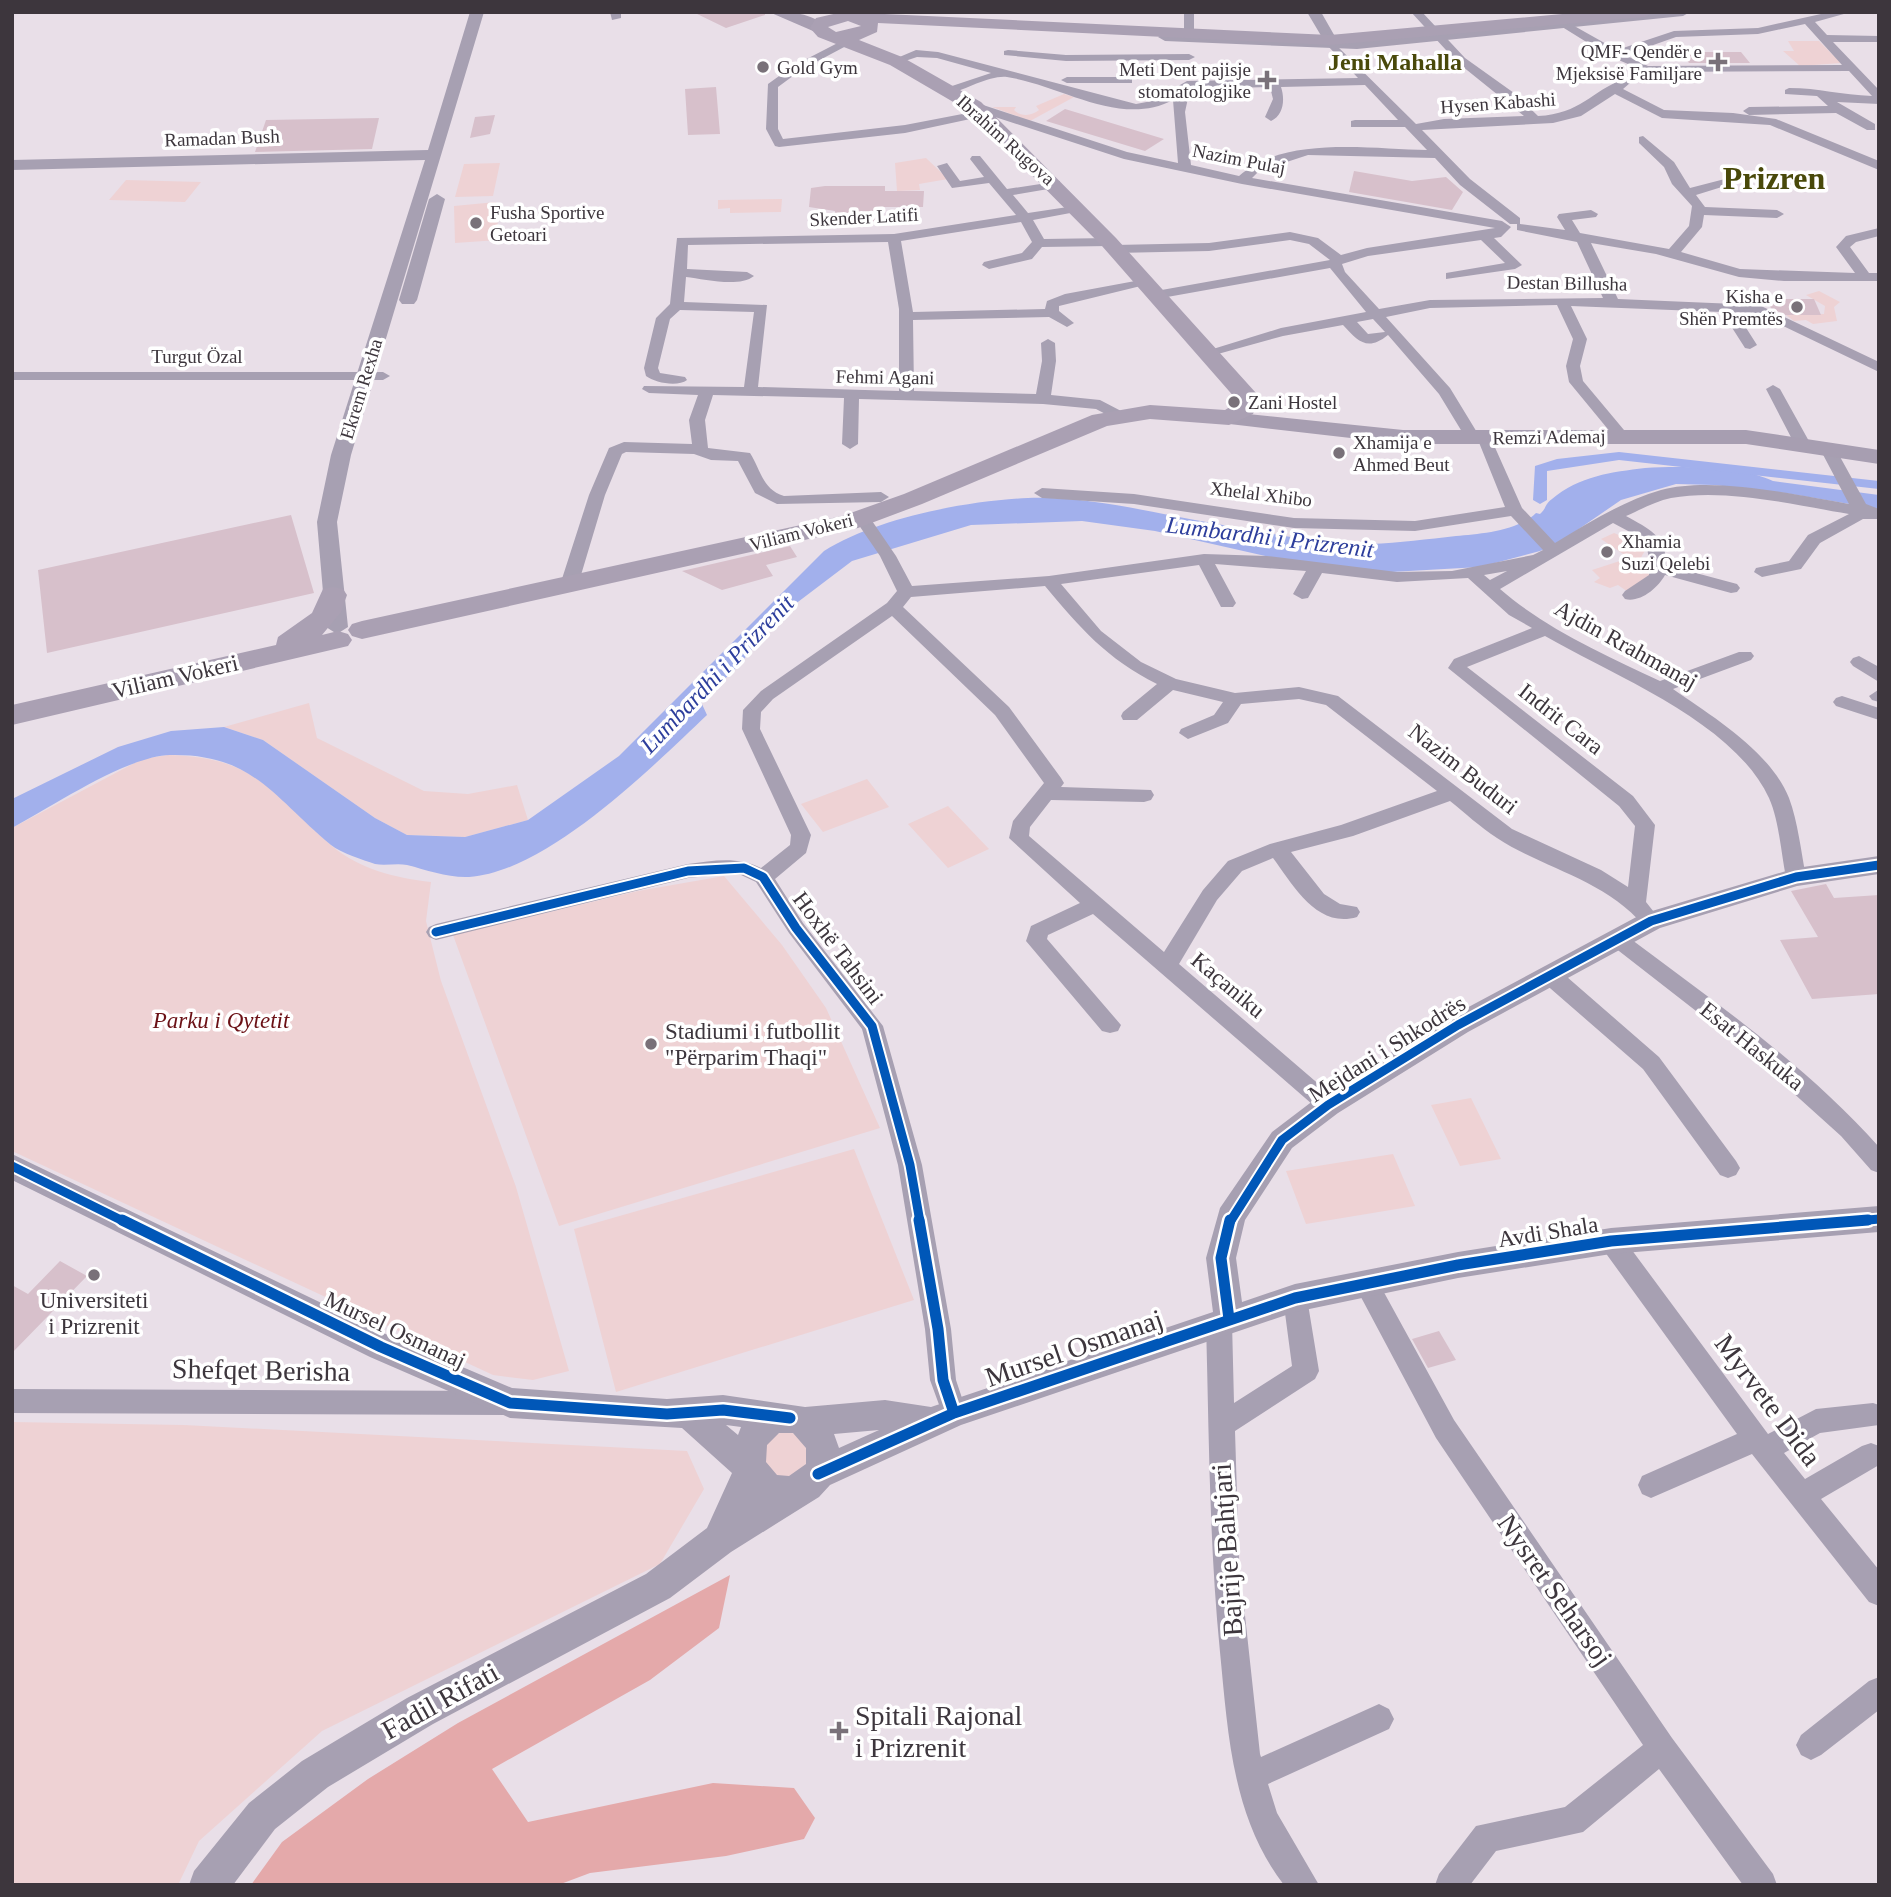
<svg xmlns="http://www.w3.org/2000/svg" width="1891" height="1897" viewBox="0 0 1891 1897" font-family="'Times New Roman',serif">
<rect width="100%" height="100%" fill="#e9dfe8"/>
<path fill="#eed2d4" d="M1788 41H1819L1841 63 1800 66 1783 51H1794Z
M1064 94 1074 97 1030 121 992 107H1016L1014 110C1021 117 1032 116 1039 110L1036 106Z
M926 158 948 179 919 184 920 190 897 191 895 163Z
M500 163 493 196 455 197 464 164Z
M126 180 201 182 185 202 109 200Z
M782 199 781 212 730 213V208L718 209V200Z
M496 202 499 240 455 243 454 206Z
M1819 291 1840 302 1834 307 1837 321 1813 324 1806 320 1794 321 1786 315 1824 314 1825 306 1806 295Z
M1614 533 1647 547 1639 561 1652 568V574L1628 592 1618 585 1610 588 1594 582 1600 578 1592 570 1629 558 1601 539Z
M309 703 317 738 424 791 468 794 517 785 528 820 465 837 407 835 375 818 263 740 224 727Z
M168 755C258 757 271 793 332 846 359 869 396 878 431 882L426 921 441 981 516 1187 569 1371 533 1380 493 1375 12 1151V828L142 759Z
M867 779 889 807 823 832 801 804Z
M948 806 989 849 948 868 908 824Z
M724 876 782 945 826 1008 880 1128 559 1226 453 935 638 891Z
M1471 1098 1501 1159 1460 1166 1431 1105Z
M854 1149 914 1300 616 1392 574 1229Z
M1393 1154 1415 1206 1306 1224 1286 1171Z
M12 1422 184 1425 687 1451 704 1489 660 1564 322 1731 199 1841 178 1885H12Z
M784 1432 793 1433 805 1442 808 1463 789 1478 773 1477 760 1451 776 1434Z"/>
<path fill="#e4a9aa" d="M730 1575 719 1628 650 1680 492 1769 528 1822 713 1783 794 1788 815 1818 804 1839 726 1856 590 1873 558 1885H251L282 1842 368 1779 458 1723Z"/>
<path fill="#a2b0ec" d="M1645 468C1681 466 1741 466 1773 481L1879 495V509L1785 493 1714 485 1676 484 1621 500 1557 544 1540 551 1480 567 1391 572 1287 561 1155 531 1082 521 971 525 852 561 786 611 736 668 701 702 707 715C651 768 547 872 469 877 448 878 427 870 407 865 397 863 385 866 375 864 363 860 341 853 331 845 275 799 253 753 170 755 127 756 53 806 12 828V799L118 747 171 731 224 727 263 740 375 818 407 835 465 837 528 820 619 756 824 551C877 518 965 501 1028 498 1091 496 1152 513 1212 523 1264 532 1319 545 1371 544 1399 543 1428 539 1456 536 1480 534 1518 531 1536 513L1540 514C1547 508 1544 505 1552 499 1579 476 1612 472 1645 468Z"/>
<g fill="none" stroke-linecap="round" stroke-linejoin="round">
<path fill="#a2b0ec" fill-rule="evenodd" d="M1619 452 1879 481V489L1619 460 1547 471V500L1540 504 1533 500 1535 466 1557 459Z"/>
</g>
<path fill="#d7c0cb" d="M693 12H765V15L726 28Z
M1680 52H1741L1750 63H1689Z
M716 87 720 134 688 135 685 89Z
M1065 109 1164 139 1145 151 1046 121Z
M495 115 490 134 470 138 475 117Z
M379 118 372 149 255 152 266 120Z
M1354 171 1412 181 1446 177 1463 192 1452 210 1349 192Z
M825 186H885V191H924L923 207H882L881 222H834L835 211 809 207 811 188Z
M1765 299H1814L1821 315H1785L1771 308Z
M291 515 314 593 47 653 38 570Z
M790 546 797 557 766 565 773 576 722 590 682 571Z
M1826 884 1834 898 1879 895V994L1812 999 1780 940 1818 937 1791 891Z
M60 1261 87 1276 12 1353V1285L28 1294Z
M1439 1331 1456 1360 1428 1368 1412 1339Z"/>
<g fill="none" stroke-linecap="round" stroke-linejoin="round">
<path fill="#a7a0b2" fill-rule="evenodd" d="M610 12H621V18L612 20Z
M1184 12H1194V36L1184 34Z
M1411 12H1422L1465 58 1514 93 1538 116C1581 114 1591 91 1624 79L1630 83 1623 89 1664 110 1733 113 1776 119 1879 161V170L1770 125 1662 118 1615 94 1581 116 1553 123 1422 130 1470 179 1520 218V224L1565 230 1557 217 1559 214 1591 210 1598 214 1596 217 1572 220 1580 233 1669 249 1689 226 1692 206 1672 184 1664 167 1639 143V137L1643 136 1674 162 1690 188 1748 173 1754 177 1696 195 1705 207 1777 210 1784 214 1777 218 1704 215 1702 227 1681 252 1740 269 1855 273 1836 247 1846 236 1879 228V236L1856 242 1850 247 1869 273H1879V281H1784L1739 277 1656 254 1591 243 1618 299 1759 305 1879 362V372L1756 313 1736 312 1757 345 1750 349 1745 348 1722 312 1571 306 1587 339 1580 366 1583 381 1629 436 1621 441 1616 439 1569 382 1566 366 1573 339 1557 305 1430 308 1386 317 1450 388 1478 434H1489L1522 508 1555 543C1588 523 1623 501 1661 490 1713 476 1797 495 1849 504L1819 447 1821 444H1833L1866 504 1879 509V519H1863L1820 543 1801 569 1762 577 1754 572 1756 568 1789 561 1808 535 1849 514C1794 505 1726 488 1671 498 1656 501 1640 510 1626 516 1649 529 1667 536 1666 565L1737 584 1740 588 1737 592 1731 593 1665 575C1658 588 1640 603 1625 599L1622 595 1625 591 1649 575C1650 538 1644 540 1613 523L1500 589C1546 629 1605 655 1660 681L1739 652H1751L1754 656 1751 660 1673 689C1713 717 1770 751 1789 798 1798 822 1801 852 1806 877L1796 884 1786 877C1781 853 1779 820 1769 798 1734 722 1614 676 1545 636L1467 667 1633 796 1655 825 1646 902 1661 921 1658 926H1644C1604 879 1546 870 1497 838 1480 827 1465 813 1450 801L1353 836 1291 852 1324 894 1340 904 1357 907 1360 912 1357 917C1317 929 1293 885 1273 858L1242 871 1217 900 1179 964 1336 1099 1339 1105 1336 1111 1328 1114 1320 1111 1093 914 1048 935 1047 939 1121 1025 1118 1031 1110 1033 1102 1031 1026 941 1031 926 1080 903 1009 838 1013 821 1044 783 995 715 892 616 773 699 761 712 760 729 811 835 806 853 775 879 803 923 883 1026 922 1165 951 1329 956 1380 967 1413 963 1421 954 1425 945 1421 930 1380 925 1329 898 1165 862 1029 789 933 756 882 741 875 728 874 688 878 436 940 429 937 426 932 429 927 436 924 688 864C713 861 737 856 761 868L790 845 791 835 742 729 743 710 761 691 887 603 897 591 880 556 854 518 856 515H868L896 556 912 586 1049 576 1204 554 1267 556 1397 572 1452 571 1533 555 1543 550 1511 516 1415 531 1294 528 1134 504 1042 498 1034 493 1042 488 1134 494 1294 518 1415 521 1505 507 1478 440H1467L1439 394 1388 335C1367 352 1358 341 1343 325L1283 336 1207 357 1200 353 1281 328 1366 312 1330 268 1156 299 1149 295 1156 291 1330 260 1309 244 1290 240 1209 251 1115 253 1108 249 1115 245 1209 243 1290 232 1318 238 1341 255 1367 248 1495 228 1242 184 1124 159 989 115 905 133 779 147 775 146 766 129 768 84 793 66 859 32 865 35 863 37 801 70 778 87V129L783 139 905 125 978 111 968 106 974 102 1127 152 1178 163 1173 100C1120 128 1061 85 1007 77 991 75 966 89 950 94L946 92V88L991 73 937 58 917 57 896 64 890 61 916 50 938 52 1136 104 1152 101 1187 81 1358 78 1327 45 1333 42 1416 124 1444 119 1524 116 1457 62ZM1365 85 1398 120H1355L1351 121V127H1405L1427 150C1371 149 1284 135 1239 176L1191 165 1185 112 1190 89 1270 87 1273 99 1265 117 1271 121C1284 115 1285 99 1281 87ZM1308 155 1435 158 1460 185 1510 224H1517V230L1577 242 1603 298 1430 300 1379 309 1345 272 1342 264 1368 256 1481 240 1505 263 1446 273V279L1515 269 1522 265 1494 238 1501 237 1511 227 1502 221 1252 178 1259 171ZM1373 319 1385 332 1368 334 1357 322ZM1215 564 1306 571 1293 594 1302 599 1308 598 1322 573 1397 582 1468 578 1509 615 1532 628 1454 659 1448 668 1619 806 1635 826 1628 887 1601 870 1512 829 1338 696 1299 687 1235 693 1176 679 1141 662 1101 631 1061 584 1199 565 1221 607H1233L1236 603ZM1507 571 1490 580 1484 575ZM1045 586C1080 628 1107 659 1157 684L1123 712 1121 716 1123 720H1137L1173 690 1223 702 1214 715 1181 729 1179 733 1188 739 1228 723 1241 704 1299 699 1326 705 1437 791 1341 825 1270 844 1228 861 1203 890 1164 952 1029 836 1030 827 1051 800 1144 802 1151 800 1154 795 1151 790 1061 787 1064 783 1061 778 1009 707 903 607 911 597Z
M1830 12H1851L1815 22 1827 35 1879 36V42H1833L1879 90V104L1837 102 1875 124V130H1867L1836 113 1749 115 1743 111 1749 107 1828 106 1817 96 1785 94V90L1789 88C1819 88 1841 95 1872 96L1849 71 1647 72 1609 56 1559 25 1569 23 1617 50 1674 31 1758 28ZM1805 24 1842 65 1648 66 1625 55 1676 37 1758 34Z
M1008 50 1066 55 1189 54 1195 57 1189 60 1066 61 1004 55V51Z
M1126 69 1132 72V83H1067L1061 80 1067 77H1121L1120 72Z
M972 156H980L1007 189 1060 181V187L1013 195 1028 213 1081 205V211L1033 220 1044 239 1109 238 1116 242 1109 246 1042 247 1032 259 989 269 982 265 984 262 1022 253 1032 242 1021 222 901 241 913 312 1045 309 1047 301 1065 294 1146 279 1153 283 1059 306V311L1074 323 1067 327 1049 317 913 320 914 391 1036 394 1042 361 1041 343 1048 339 1055 343 1056 361 1051 395 1100 400 1123 412V418H1113L1096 409 1043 404 859 399 858 444 850 449 842 444 844 398 713 395 705 420 708 448 750 453C761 470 762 489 784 496L881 492 889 497 881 502 777 504 755 493 738 461 711 460 694 454 626 452 622 454 605 495 578 585 569 590 563 589 560 585 589 495 609 448 624 442 692 444 689 420 698 395 649 393 642 389 644 386 744 387 754 312 680 310 670 319 658 368 660 373 685 377 687 380C678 387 655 383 646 376L644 368 656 318 670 304 677 238 894 234 1016 215 989 183 952 188 937 166 947 163 960 181 984 177 970 159ZM888 242 899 309V391L758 387 767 305 684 302 686 277C704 279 739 288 754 276L747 272 687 269 688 245Z
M12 372H383L390 376 383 380H12Z
M1773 385 1780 389 1810 443 1808 446H1796L1794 443 1766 389Z
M1859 656 1879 667V682L1853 666 1850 662 1853 658Z
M1878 690 1879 702 1872 700 1869 696Z
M1842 696 1879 708V720L1836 706 1833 702 1836 698Z
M1617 931 1624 934C1712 1000 1805 1064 1879 1147V1173L1871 1170 1841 1136 1741 1046 1610 944 1607 939 1610 934Z
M1551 968 1559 970 1659 1057 1736 1161 1740 1168 1736 1175 1728 1178 1720 1175 1643 1069 1543 982 1540 976 1543 970Z
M1611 1231 1620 1234 1768 1434 1816 1409 1873 1403 1879 1405V1425L1820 1433 1784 1453 1805 1479 1862 1446 1871 1443 1879 1446V1465L1821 1499 1879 1570V1606L1869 1602 1752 1454 1651 1498 1642 1494 1638 1485 1642 1476 1737 1434 1602 1248 1599 1241 1602 1234Z
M1366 1273 1375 1276 1454 1420 1672 1738 1773 1874 1777 1885H1743L1659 1769 1583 1832 1496 1851 1470 1885H1435L1439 1874 1476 1826 1565 1807 1643 1745 1436 1438 1354 1284 1357 1276Z
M1295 1287 1304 1290 1307 1298 1319 1371 1315 1379 1235 1431 1239 1560 1260 1754 1261 1757 1379 1704 1389 1709 1394 1719 1389 1729 1268 1784 1277 1813 1319 1885H1284C1232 1818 1228 1733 1220 1652 1209 1541 1209 1432 1206 1322L1210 1314 1219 1311 1228 1314 1232 1322 1234 1403 1292 1366 1283 1298 1286 1290Z
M12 1389 504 1391 513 1395 517 1403 513 1411 504 1415 12 1413Z
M1879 1677V1710L1821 1755 1811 1760 1801 1755 1796 1745 1801 1735 1869 1681Z"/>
<path fill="#a7a0b2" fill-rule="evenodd" d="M470 12H484L351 455 337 522 348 627 337 634 326 627 317 522 331 455 425 160 12 170V160L428 150Z
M1307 12H1321L1337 40 1357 41 1640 12H1690L1683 16 1357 49 1165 41 1158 37 1165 33 1323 39Z
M437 194 445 199 417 300 414 304H402L399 300 429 199Z
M1879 856V874L1797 886 1660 928 1468 1032 1338 1113 1292 1148 1245 1220 1236 1258 1242 1302 1295 1284 1458 1252 1611 1228 1879 1206V1232L1611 1254 1458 1278 1295 1312 961 1425 830 1485 819 1497 731 1552 670 1598 433 1724 328 1787 275 1829 233 1885H189L194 1871 249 1803 302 1761 407 1698 646 1574 707 1528 732 1473 682 1428 510 1418 499 1413 370 1357 12 1180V1154L392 1337 512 1388 667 1399 723 1395 805 1407 885 1400 931 1407 1213 1312 1206 1258 1220 1208 1272 1132 1318 1097 1448 1018 1642 914 1796 868ZM726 1425 741 1427 738 1435ZM879 1430 839 1448 834 1434ZM779 1433H793L806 1448V1464L789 1476 777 1475 766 1462 767 1445Z"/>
<path fill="#a79eb1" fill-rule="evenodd" d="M769 12C790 12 812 12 827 28L825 31H813Z
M1229 412 1403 430H1746L1879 450V464L1746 444H1403L1221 423 1218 418 1221 413Z"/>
<path fill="#aaa0b3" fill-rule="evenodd" d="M842 12 1330 35 1584 12H1653L1645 17 1330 45 878 23 877 32 859 40 902 57 981 102 1116 238 1256 393 1260 398 1253 414 1229 425 1150 419 1107 426 922 504 858 528 362 639 352 636 348 630 352 624 362 621 842 516 904 494 1092 415 1150 405 1225 410 1233 405 1236 399 1102 246 967 110 890 65 818 37 810 28 816 18ZM848 21 861 26 836 32 828 27Z
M333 587 343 589 347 595 341 612 322 635 338 631 348 634 352 640 348 646 12 725V705L276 645 278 637 312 613 323 589Z"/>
<defs>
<path id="cycleway-far1" d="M436 932 688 871 744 868 763 877 796 928 872 1026 910 1165 920 1222
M12 1166 125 1222
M1230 1222 1282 1140 1328 1105 1458 1025 1651 921 1796 877 1879 865
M1847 1222 1879 1219"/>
<path id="cycleway" d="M122 1220 381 1347 510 1403 667 1414 723 1410 790 1418
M919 1220 938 1329 943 1380 954 1413
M1229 1319 1221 1258 1230 1220
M818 1474 954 1413 1295 1298 1458 1265 1611 1241 1868 1220"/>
</defs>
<use href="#cycleway-far1" stroke="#fff" stroke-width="13"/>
<use href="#cycleway" stroke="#fff" stroke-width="16"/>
<use href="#cycleway-far1" stroke="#0057b8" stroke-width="9"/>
<use href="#cycleway" stroke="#0057b8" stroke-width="11"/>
</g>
<g fill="#797179" stroke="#fff" stroke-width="2.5">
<path d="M1714.5 51.5h7v7h7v7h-7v7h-7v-7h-7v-7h7z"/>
<circle cx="763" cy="67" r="7"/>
<path d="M1263.5 69.5h7v7h7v7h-7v7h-7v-7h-7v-7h7z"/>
<circle cx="476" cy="223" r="7"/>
<circle cx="1797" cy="307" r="7"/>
<circle cx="1234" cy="402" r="7"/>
<circle cx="1339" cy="453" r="7"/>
<circle cx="1607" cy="552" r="7"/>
<circle cx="651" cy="1044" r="7"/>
<circle cx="94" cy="1275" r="7"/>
<path d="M835.5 1720.5h7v7h7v7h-7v7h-7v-7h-7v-7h7z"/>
</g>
<g text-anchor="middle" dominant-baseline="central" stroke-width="7" stroke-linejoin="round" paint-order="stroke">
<g font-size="19" fill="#3d363d" stroke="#fff" text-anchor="start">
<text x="1702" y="51" text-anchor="end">QMF- Qendër e<tspan x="1702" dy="22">Mjeksisë Familjare</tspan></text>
<text x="777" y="67">Gold Gym</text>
<text x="1251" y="69" text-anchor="end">Meti Dent pajisje<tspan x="1251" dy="22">stomatologjike</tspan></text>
<text x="490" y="212">Fusha Sportive<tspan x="490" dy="22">Getoari</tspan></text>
<text x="1783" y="296" text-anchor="end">Kisha e<tspan x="1783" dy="22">Shën Premtës</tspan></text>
<text x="1248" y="402">Zani Hostel</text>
<text x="1353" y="442">Xhamija e<tspan x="1353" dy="22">Ahmed Beut</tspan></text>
<text x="1621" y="541">Xhamia<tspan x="1621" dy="22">Suzi Qelebi</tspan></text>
</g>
<g font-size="19" fill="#3d363d" stroke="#fff">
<text transform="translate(1498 103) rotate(-4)">Hysen Kabashi</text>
<text transform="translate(222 138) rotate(-2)">Ramadan Bush</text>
<text transform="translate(1006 140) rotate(42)">Ibrahim Rugova</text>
<text transform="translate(1239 159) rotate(11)">Nazim Pulaj</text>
<text transform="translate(864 217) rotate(-3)">Skender Latifi</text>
<text transform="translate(1567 283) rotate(1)">Destan Billusha</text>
<text x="197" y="356">Turgut Özal</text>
<text transform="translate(885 377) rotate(1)">Fehmi Agani</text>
<text transform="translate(361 389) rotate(-73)">Ekrem Rexha</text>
<text transform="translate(1549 437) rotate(-1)">Remzi Ademaj</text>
<text transform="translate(1261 494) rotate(7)">Xhelal Xhibo</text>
<text transform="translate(801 532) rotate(-14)">Viliam Vokeri</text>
</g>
<g font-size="23" fill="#3d363d" stroke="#fff">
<text transform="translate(1626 645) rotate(29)">Ajdin Rrahmanaj</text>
<text transform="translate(175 677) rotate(-13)">Viliam Vokeri</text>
<text transform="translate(1561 719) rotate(38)">Indrit Cara</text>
<text transform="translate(1463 769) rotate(38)">Nazim Buduri</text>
<text transform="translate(838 948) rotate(53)">Hoxhë Tahsini</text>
<text transform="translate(1228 985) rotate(40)">Kaçaniku</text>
<text transform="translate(1752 1046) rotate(39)">Esat Haskuka</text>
<text transform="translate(1387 1049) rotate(-32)">Mejdani i Shkodrës</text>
<text transform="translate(1548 1232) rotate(-9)">Avdi Shala</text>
<text transform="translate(395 1330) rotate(25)">Mursel Osmanaj</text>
</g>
<g font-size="23" font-style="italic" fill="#6b1116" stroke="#fff">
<text x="221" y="1020">Parku i Qytetit</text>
</g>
<g font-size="23" fill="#3d363d" stroke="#fff" text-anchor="start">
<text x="665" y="1031">Stadiumi i futbollit<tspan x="665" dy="26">"Përparim Thaqi"</tspan></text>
<text x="94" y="1300" text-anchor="middle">Universiteti<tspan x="94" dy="26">i Prizrenit</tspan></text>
</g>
<g font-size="24" font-weight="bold" fill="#49490a" stroke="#fff">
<text x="1395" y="62">Jeni Mahalla</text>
</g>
<g font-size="24" font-style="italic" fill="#2d3e9c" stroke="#fff">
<text transform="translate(1270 537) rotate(7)">Lumbardhi i Prizrenit</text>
<text transform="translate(717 674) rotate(-46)">Lumbardhi i Prizrenit</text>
</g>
<g font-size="28" fill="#3d363d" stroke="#fff">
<text transform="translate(1074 1348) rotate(-19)">Mursel Osmanaj</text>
<text transform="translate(261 1370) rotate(1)">Shefqet Berisha</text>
<text transform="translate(1768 1400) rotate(53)">Myrvete Dida</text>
<text transform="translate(1227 1550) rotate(-94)">Bajrije Bahtjari</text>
<text transform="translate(1555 1590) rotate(55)">Nysret Seharsoj</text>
<text transform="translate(440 1701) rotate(-29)">Fadil Rifati</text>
</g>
<g font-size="28" fill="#3d363d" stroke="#fff" text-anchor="start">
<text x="855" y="1715">Spitali Rajonal<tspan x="855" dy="32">i Prizrenit</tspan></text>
</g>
<g font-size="32" font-weight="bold" fill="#49490a" stroke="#fff">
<text x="1774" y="178">Prizren</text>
</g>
</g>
<rect width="1891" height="1897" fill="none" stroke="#3d363d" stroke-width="28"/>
</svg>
